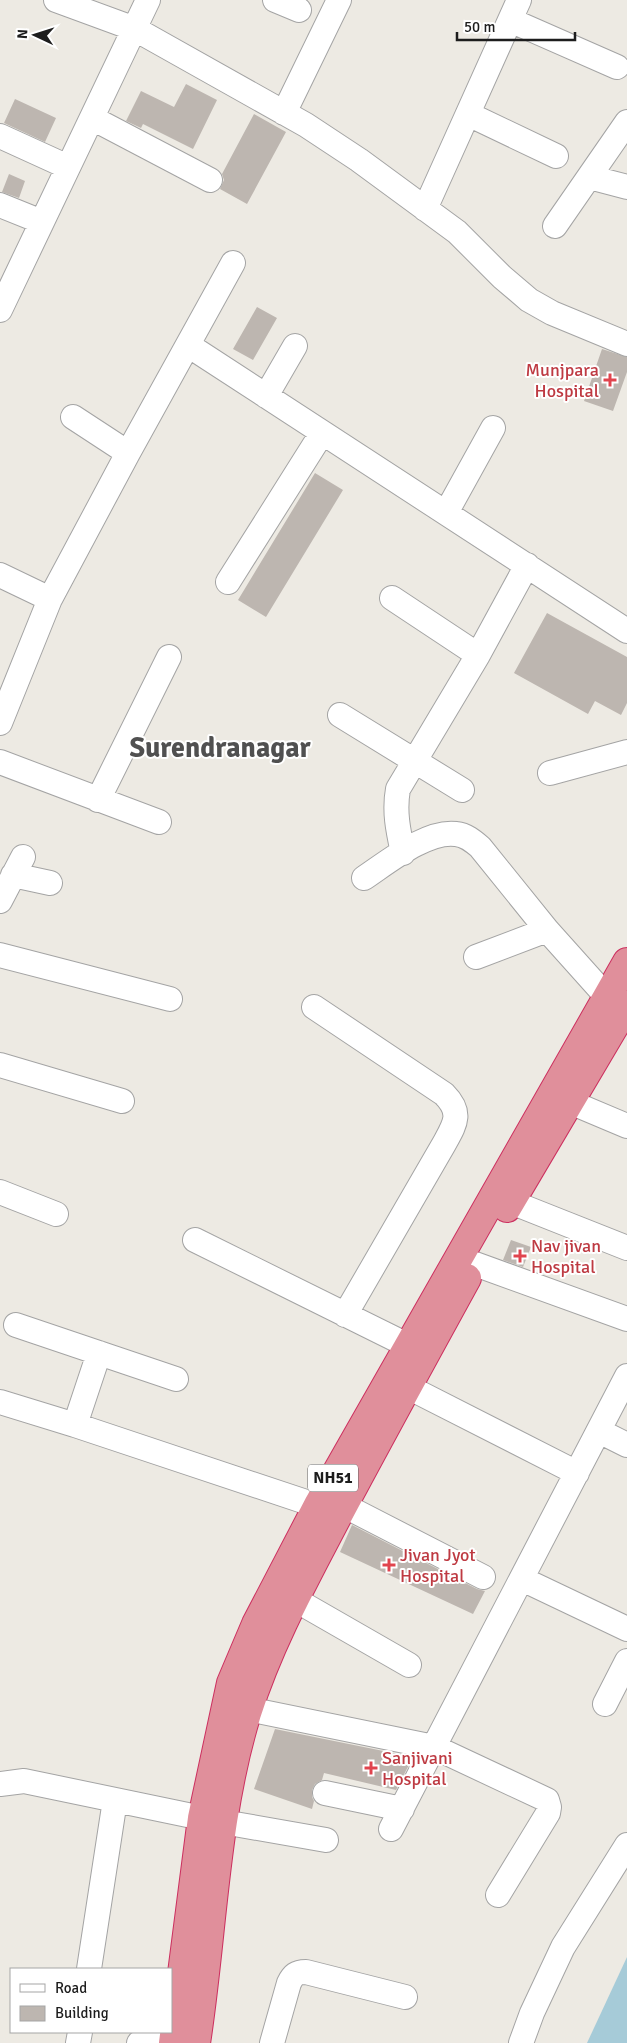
<svg xmlns="http://www.w3.org/2000/svg" width="627" height="2043" viewBox="0 0 627 2043" font-family="Signika,sans-serif">
<rect width="100%" height="100%" fill="#edeae3"/>
<path fill="#a6cbd8" d="M627 1957V2043H587Z"/>
<path fill="#bdb6b0" d="M186 84 217 100 193 149 143 124 141 128 126 121 141 91 174 107Z
M15 99 56 118 45 142 4 123Z
M254 114 286 132 247 204 220 189 224 180 222 174Z
M9 174 25 181 19 198 2 192Z
M257 307 277 318 253 360 233 349Z
M602 349 627 357V372L613 411 584 401Z
M315 473 343 490 266 617 238 600Z
M547 613 627 657V703L621 715 595 701 588 714 514 673Z
M511 1240 531 1247 523 1267 503 1260Z
M352 1525 477 1589 485 1591 473 1614 340 1552Z
M275 1729 413 1757 396 1790 324 1773 322 1780 315 1784 312 1790V1797L314 1801 312 1809 254 1789Z"/>
<g fill="none" stroke-linecap="round" stroke-linejoin="round">
<defs>
<path id="minor" d="M56 0 135 29 306 125 359 160 457 232 502 277 529 300 552 313 627 344
M275 0 299 10
M510 20 617 67
M284 113 339 0
M468 114 556 156
M92 118 210 180
M0 136 68 167
M589 177 627 187
M0 205 42 222
M425 209 519 0
M555 226 627 122
M0 310 148 0
M188 345 627 631
M266 396 295 346
M73 417 128 453
M446 513 493 428
M0 575 50 599
M228 582 322 433
M392 598 478 655
M340 715 462 790
M0 723 50 599 128 453 233 263
M0 762 159 822
M550 773 627 752
M98 800 169 657
M403 853C398 830 394 811 398 789L478 655 527 565
M13 875 50 883
M364 878C388 862 427 830 456 834 466 835 473 841 480 847L547 930 607 997
M0 901 23 857
M0 955 170 999
M476 957 547 930
M314 1007 444 1094C463 1113 455 1124 444 1144L345 1315
M0 1065 122 1101
M570 1102 627 1126
M0 1192 56 1214
M511 1202 627 1248
M195 1240 407 1345
M475 1264 627 1319
M16 1325 176 1379
M408 1387 577 1473
M0 1402 75 1425 336 1512
M75 1425 99 1353
M599 1431 627 1445
M343 1505 483 1577
M522 1579 627 1629
M294 1599 409 1665
M605 1704 627 1661
M248 1709 434 1747 547 1800 549 1807 548 1813 498 1895
M0 1784 24 1781 202 1818
M325 1793 402 1809
M223 1822 326 1840
M391 1829 627 1376
M89 1969 115 1800
M78 2043 80 2032
M139 2043 174 2033
M272 2043 289 1983C293 1975 296 1972 306 1972L405 1997
M521 2043 532 2013 563 1947 627 1845"/>
<path id="highway" d="M507 1208 627 1005
M173 2043 202 1818 231 1683 256 1624 318 1505 627 962
M196 2043C213 1933 214 1820 247 1713 268 1647 301 1586 333 1525 377 1442 422 1360 467 1278"/>
</defs>
<use href="#minor" stroke="#a4a4a4" stroke-width="26"/>
<use href="#highway" stroke="#cc2f5f" stroke-width="30"/>
<use href="#minor" stroke="#fff" stroke-width="24"/>
<use href="#highway" stroke="#e08f9b" stroke-width="28"/>
</g>
<g fill="#e0444e" stroke="#fff" stroke-width="2">
<path d="M607.5 372.5h5v5h5v5h-5v5h-5v-5h-5v-5h5z"/>
<path d="M517.5 1248.5h5v5h5v5h-5v5h-5v-5h-5v-5h5z"/>
<path d="M386.5 1557.5h5v5h5v5h-5v5h-5v-5h-5v-5h5z"/>
<path d="M368.5 1760.5h5v5h5v5h-5v5h-5v-5h-5v-5h5z"/>
</g>
<g text-anchor="middle" dominant-baseline="central" stroke-width="4" stroke-linejoin="round" paint-order="stroke">
<rect fill="#fff" stroke="#616161" stroke-width="1" x="308" y="1464.5" width="50" height="27" rx="4"/>
<g font-size="16" font-weight="bold" fill="#1d1d1d">
<text x="333" y="1478">NH51</text>
</g>
<g font-size="18" fill="#be3a42" stroke="#fff" text-anchor="start">
<text x="599" y="370" text-anchor="end">Munjpara<tspan x="599" dy="21">Hospital</tspan></text>
<text x="531" y="1246">Nav jivan<tspan x="531" dy="21">Hospital</tspan></text>
<text x="400" y="1555">Jivan Jyot<tspan x="400" dy="21">Hospital</tspan></text>
<text x="382" y="1758">Sanjivani<tspan x="382" dy="21">Hospital</tspan></text>
</g>
<g font-size="28" font-weight="bold" fill="#505050" stroke="#fff">
<text x="220" y="748">Surendranagar</text>
</g>
</g>
<rect x="10" y="1968" width="162" height="65" fill="#ffffff" stroke="#a5a5a5"/>
<rect x="20" y="1984" width="25" height="8" fill="#ffffff" stroke="#a5a5a5"/>
<text x="55" y="1993" font-size="15" fill="#1d1d1d">Road</text>
<rect x="20" y="2006" width="25" height="15" fill="#bdb6b0" stroke="#a5a5a5"/>
<text x="55" y="2018" font-size="15" fill="#1d1d1d">Building</text>
<g transform="translate(35 35) rotate(274)" stroke="#ffffff" stroke-width="4" paint-order="stroke">
<path d="M0-4L9 19L0 12L-9 19Z" fill="#1d1d1d"/>
<text y="-8" font-size="14" font-weight="bold" text-anchor="middle" fill="#1d1d1d">N</text>
</g>
<path d="M457 32v8h118v-8" fill="none" stroke="#1d1d1d" stroke-width="2.5"/>
<text x="464" y="32" font-size="15" fill="#1d1d1d" stroke="#ffffff" stroke-width="4" paint-order="stroke">50 m</text>
</svg>
